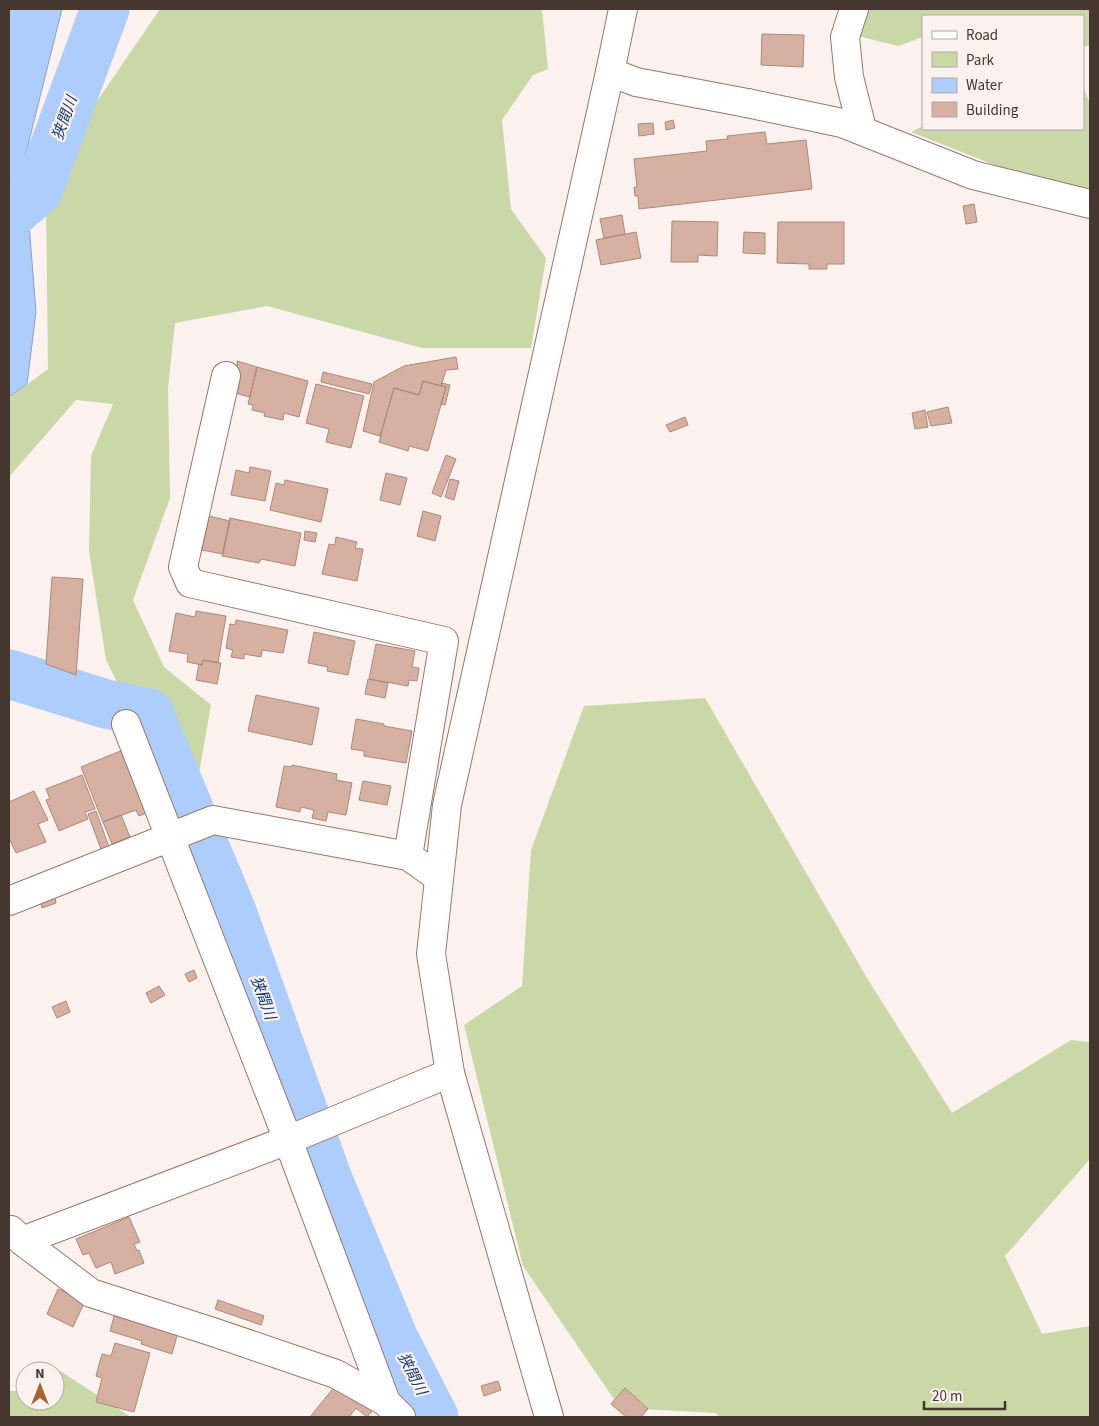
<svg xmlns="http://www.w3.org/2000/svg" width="1099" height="1426" viewBox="0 0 1099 1426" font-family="'Source Sans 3','Noto Sans JP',sans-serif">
<rect width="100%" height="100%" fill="#fbf2ef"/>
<path fill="#c9d8a6" d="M160 9H542L548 69 533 75 502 120 511 209 546 258 531 348H422L267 306 175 323 168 388 170 498 133 600 164 667 211 705 196 790 175 797 106 660 89 551 91 456 113 404 76 400 9 477V398L48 369 46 197 89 113Z
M869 9H1090V46H1085L1083 51V16H923V37L898 46 858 36Z
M1083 86 1090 104V188L1040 183 911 132 923 126V129H1083Z
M705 698 867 978 952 1113 1071 1040 1090 1042V1159L1005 1256 1042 1334 1090 1326V1417H719L716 1413 620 1408 523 1266 464 1025 522 986 531 850 584 706Z
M51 1365 131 1417H9V1391H25V1401H55V1371H45Z"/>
<path fill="#adcdfc" stroke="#8ea0be" d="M9 9H62L26 153 28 211 36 312 27 384 9 397Z"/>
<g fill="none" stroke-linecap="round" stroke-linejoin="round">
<path stroke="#adcdfc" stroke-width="49" d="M9 216 38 191 105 9
M9 674 106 704 149 713 232 912 327 1177 394 1339 434 1417"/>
</g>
<path fill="#d6b1a1" stroke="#ac8879" d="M762 34 804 35 803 67 761 65Z
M673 120 675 128 666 130 665 122Z
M653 123 654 134 639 136 638 124Z
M765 132 767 144 806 140 812 189 639 209 638 196H635L634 187H637L634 159 707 151 706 141 728 139 727 136Z
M974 204 977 222 966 224 963 206Z
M622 215 625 234 604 238 600 219Z
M672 221 718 222 717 256 698 255V262H671Z
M778 222H844V264H827V269H809V264L777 263Z
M636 232 641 258 601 265 596 240Z
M744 232 765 233V254L743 253Z
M456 357 458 369 446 370 441 386 423 381 419 395 394 388 380 436 363 431 374 382 404 366Z
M237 361 257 367 250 397 238 394Z
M257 367 308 381 299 417 284 413 283 420 264 416 265 413 252 410 253 405 248 404Z
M323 372 372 384 369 394 321 382Z
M423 381 446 387 428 451 409 446 408 451 379 442 394 388 419 395Z
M442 383 450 385 445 405 441 404 446 387 441 386Z
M316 384 364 396 351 448 326 442 329 429 306 423Z
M948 407 952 423 931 426 927 412Z
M925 410 928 427 915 429 912 413Z
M685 417 688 425 670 432 666 425Z
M446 455 456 459 441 497 432 493Z
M250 467 271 471 265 501 231 495 236 470 249 473Z
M386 473 407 478 400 505 380 500Z
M450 479 459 481 454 500 445 497Z
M285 480 328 489 321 522 270 510 276 483 284 485Z
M423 511 441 516 435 541 417 536Z
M209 516 230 521 223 554 202 550Z
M230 518 301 533 295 566 261 559 259 563 222 556Z
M305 531 317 533 315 542 304 540Z
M336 537 357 542 355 548 363 549 357 581 322 574 329 544 335 545Z
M52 577 83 579 76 675 46 664Z
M196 611 226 616 218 663 203 660 202 665 187 662 188 654 169 651 176 613 195 617Z
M236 620 288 630 283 653 262 650 261 657 244 654V659L231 657 233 650 226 648 230 624 235 625Z
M314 632 355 641 348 675 327 671 328 667 308 663Z
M376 644 415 651 412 667 419 668 417 681 409 680 408 686 369 679Z
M203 660 221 663 217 684 196 680 199 664 202 665Z
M368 679 388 683 385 698 365 694Z
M256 695 319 708 312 745 248 731Z
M356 719 384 724V726L412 731 406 763 364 756V751L351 749Z
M123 750 151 811 139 816 136 810 103 822 81 767Z
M292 765 337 774 336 780 352 783 346 815 328 812 326 821 312 818 314 810 301 807 300 812 276 807 284 766 292 767Z
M82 775 95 809 85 812 88 819 59 831 46 800 50 799 46 789Z
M363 781 391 786 387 805 359 800Z
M34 791 48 820 38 824 46 842 16 853 9 838V802Z
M96 811 109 847 101 849 88 814Z
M121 815 130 837 112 844 103 822Z
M55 898 56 903 42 908 41 903Z
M194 970 197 978 189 982 185 974Z
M159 986 165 995 151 1003 146 993Z
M66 1001 70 1012 57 1018 52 1007Z
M129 1217 140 1242 134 1244 137 1251 139 1250 144 1263 115 1274 111 1262 96 1268 89 1253 83 1255 76 1239Z
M58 1289 85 1301 73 1327 47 1314Z
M218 1300 264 1316 261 1325 215 1309Z
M115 1313 178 1332 172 1354 141 1344 142 1341 110 1331Z
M115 1343 150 1353 134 1412 96 1402 102 1378 96 1376 102 1354 111 1356Z
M498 1381 501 1390 484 1396 481 1386Z
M335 1386 357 1403 360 1399 373 1410 367 1417 356 1408 349 1417H310Z
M625 1388 648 1409 641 1417H626L611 1404Z"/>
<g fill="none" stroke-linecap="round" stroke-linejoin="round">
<defs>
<path id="minor" d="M854 9 845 37 849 77 862 129
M747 103 842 123 973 175 1090 204
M226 376 183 567 190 583 444 641 408 856
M126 724 288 1140 386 1402
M9 901 213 820 408 856 438 877
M11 1230 22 1241 91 1293 213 1332 336 1374 386 1402 401 1417
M22 1241 288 1140 450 1073"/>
<path id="tertiary" d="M549 1417 450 1073 431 954 447 805 610 72 636 82 747 103"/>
<path id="secondary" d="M610 72 623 9"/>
</defs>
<use href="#minor" stroke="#997768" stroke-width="30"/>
<use href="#tertiary" stroke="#997768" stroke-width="30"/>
<use href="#secondary" stroke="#997768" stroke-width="30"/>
<use href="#minor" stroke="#fff" stroke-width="28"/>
<use href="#tertiary" stroke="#fff" stroke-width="28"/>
<use href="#secondary" stroke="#fff" stroke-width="28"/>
</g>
<g text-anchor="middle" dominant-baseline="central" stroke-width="4.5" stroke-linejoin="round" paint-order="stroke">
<g font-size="15" font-style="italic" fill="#123870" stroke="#fbf2ef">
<text transform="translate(65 118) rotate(-70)">狭間川</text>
<text transform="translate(263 998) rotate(70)">狭間川</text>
<text transform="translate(412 1374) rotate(63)">狭間川</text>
</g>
</g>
<rect width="1099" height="1426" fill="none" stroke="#45362f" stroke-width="20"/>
<rect x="922" y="15" width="162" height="115" fill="#fbf2ef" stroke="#b2a7a2"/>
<rect x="932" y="31" width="25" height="8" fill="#ffffff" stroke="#b2a7a2"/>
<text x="966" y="40" font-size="15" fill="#45362f">Road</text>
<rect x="932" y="52" width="25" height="15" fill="#c9d8a6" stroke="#b2a7a2"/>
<text x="966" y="65" font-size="15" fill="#45362f">Park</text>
<rect x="932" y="78" width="25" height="15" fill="#adcdfc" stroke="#b2a7a2"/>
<text x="966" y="90" font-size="15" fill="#45362f">Water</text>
<rect x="932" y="102" width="25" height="15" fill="#d6b1a1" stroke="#b2a7a2"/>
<text x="966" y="115" font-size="15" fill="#45362f">Building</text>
<g transform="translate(40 1386)"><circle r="24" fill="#fbf2ef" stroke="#b2a7a2"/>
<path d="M0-4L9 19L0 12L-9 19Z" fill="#a6652f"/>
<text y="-8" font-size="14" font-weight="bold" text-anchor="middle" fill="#45362f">N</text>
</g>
<path d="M924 1401v8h81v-8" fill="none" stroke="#45362f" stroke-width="2.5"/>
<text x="932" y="1401" font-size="15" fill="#45362f" stroke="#fbf2ef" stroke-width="4" paint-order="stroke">20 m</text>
</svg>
